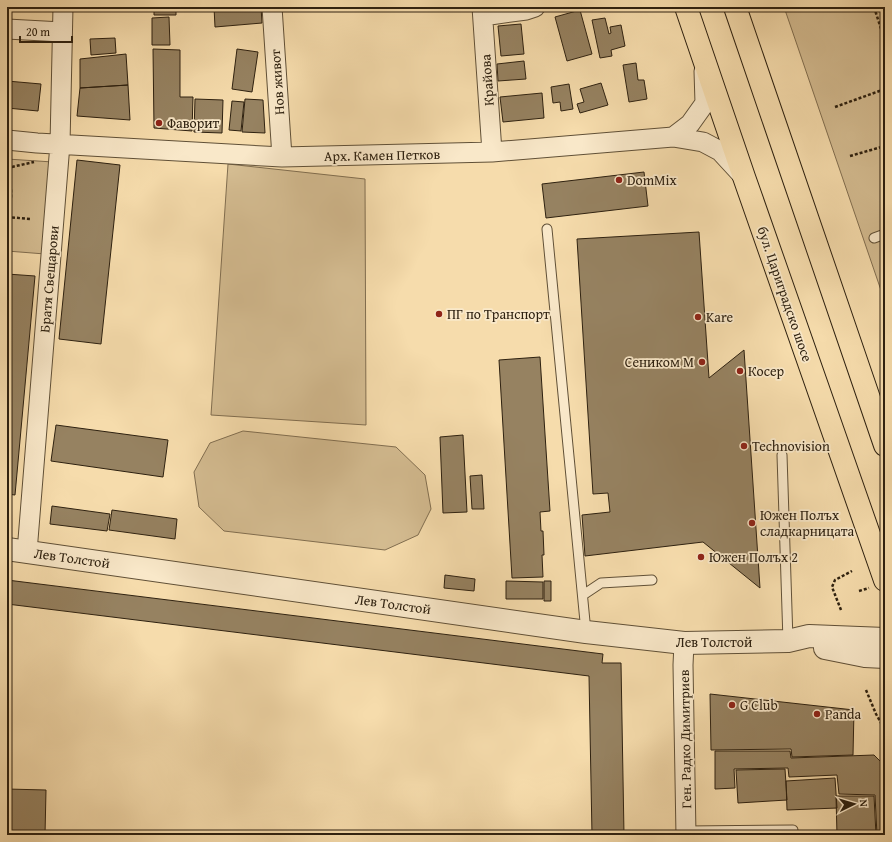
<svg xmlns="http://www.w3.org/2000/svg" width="892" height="842" viewBox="0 0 892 842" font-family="'Gentium Book Plus',serif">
<rect width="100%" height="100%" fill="#f6dcac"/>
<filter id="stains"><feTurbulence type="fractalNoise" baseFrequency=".005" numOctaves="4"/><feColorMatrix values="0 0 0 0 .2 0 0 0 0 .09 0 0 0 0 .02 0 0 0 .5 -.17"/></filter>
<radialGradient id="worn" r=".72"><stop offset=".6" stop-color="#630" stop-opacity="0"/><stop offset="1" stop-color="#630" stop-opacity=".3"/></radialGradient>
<path fill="#d4bc91" stroke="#816e50" d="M784 7H885V302L794 36Z
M7 159 53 162 45 254 7 251Z
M228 164 365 179 366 425 211 415Z
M243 431 396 447 425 475 431 509 418 535 385 550 224 531 199 507 194 472 210 443Z"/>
<path fill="#968261" stroke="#2e2110" d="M29 7H59V9H29Z
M93 7H132V8L93 9Z
M154 7H176V15H154Z
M214 7H261L262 23 215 27Z
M580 10 592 54 567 61 555 17Z
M169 17 170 45H152V18Z
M605 18 609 34 611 33 610 27 621 25 625 46 611 50 612 56 600 58 592 20Z
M521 24 524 54 501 56 498 26Z
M115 38 116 53 91 55 90 39Z
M153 49 180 50V97H193L192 131 154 128Z
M237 49 258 52 252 92 232 89Z
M126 54 128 85 80 88V59Z
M524 61 526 79 498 81 497 64Z
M636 63 638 80H644L647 99 629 102 623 65Z
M7 81 41 84 38 111 7 108Z
M601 83 608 105 580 113 577 104 584 102 580 89Z
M569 84 573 109 561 111 560 102 553 103 551 87Z
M128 85 130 120 77 116 80 88Z
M542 93 544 118 503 122 500 97Z
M195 99 223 100 222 133 194 132Z
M245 99 263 100 265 133 242 132Z
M232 101 244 102 241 131 229 130Z
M77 160 120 165 101 344 59 339Z
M644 172 648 206 546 218 542 184Z
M699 232 709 378 744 350 760 588 703 542 585 556 582 515 610 512 608 493 593 494 577 239Z
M7 274 35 276 15 495 7 494Z
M540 357 550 511 540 512 541 531H543L544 555H542L543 577 512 578 499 360Z
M56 425 168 440 163 477 51 461Z
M463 435 467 512 443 513 440 437Z
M482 475 484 509H472L470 476Z
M52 506 110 514 107 531 50 524Z
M112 510 177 519 175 539 109 530Z
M445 575 475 579 474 591 444 588Z
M7 580 603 654 602 663H621L624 835H592L589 676 7 604Z
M506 581 543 582V599H506Z
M544 581H551V601H544Z
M710 694 854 710 853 755 792 757 791 749 711 750Z
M715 751H790L791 758 874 755 885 766V835H877L875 795 839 794 837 775 789 777 788 768 734 769 735 788 715 789Z
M785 769 787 800 738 803 736 770Z
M835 778 837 808 787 810 786 781Z
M7 789 46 790 45 835H7Z
M836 796H874L876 835H837Z"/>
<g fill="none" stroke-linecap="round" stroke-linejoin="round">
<defs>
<path id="service" d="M547 229 586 632
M874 238 885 234
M782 455 788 641
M583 595 601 583 652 580
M686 831 793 830V835"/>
<path id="minor" d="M272 7 282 157
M482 7 492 152
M483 16 526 10 535 7
M7 29 62 32
M673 137 690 124 705 103 704 71
M7 140 37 143 282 157 492 152 673 137 703 142 720 151 743 176
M27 552 60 144 63 7
M684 643 683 665 686 835"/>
<path id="tertiary" d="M7 549 586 632 684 643 788 641 809 636 885 639
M825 648 865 656 885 657"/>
<path id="primary" d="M686 7 744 177 885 580
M735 7 885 445"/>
</defs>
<use href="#service" stroke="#605037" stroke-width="11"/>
<use href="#minor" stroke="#605037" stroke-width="21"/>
<use href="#tertiary" stroke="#605037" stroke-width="24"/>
<use href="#primary" stroke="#2e2110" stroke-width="24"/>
<path stroke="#2e2110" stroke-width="2.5" stroke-dasharray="3 2" stroke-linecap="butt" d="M874 7 885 41
M835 107 885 89
M850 156 885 146
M7 168 34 162
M7 187 11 189V198L7 199
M7 217 30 219
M793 450 806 445
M859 591 869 588
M841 610 832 587 835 580 852 571
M866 690 876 714 885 730"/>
<use href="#service" stroke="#f9e8c9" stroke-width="9"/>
<use href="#minor" stroke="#f9e8c9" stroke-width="19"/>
<use href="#tertiary" stroke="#f9e8c9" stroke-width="22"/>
<use href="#primary" stroke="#f6dcac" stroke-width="22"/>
</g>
<g fill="#8f2418" stroke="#f9e8c9" stroke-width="1.5">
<circle cx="159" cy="123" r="4"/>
<circle cx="619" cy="180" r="4"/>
<circle cx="439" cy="314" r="4"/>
<circle cx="698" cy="317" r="4"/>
<circle cx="702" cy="362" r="4"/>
<circle cx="740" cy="371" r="4"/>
<circle cx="744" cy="446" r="4"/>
<circle cx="752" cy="523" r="4"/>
<circle cx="701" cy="557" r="4"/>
<circle cx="732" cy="705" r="4"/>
<circle cx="817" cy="714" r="4"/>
</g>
<g text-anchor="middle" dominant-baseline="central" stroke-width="3.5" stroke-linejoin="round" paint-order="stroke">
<g font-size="14" fill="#2e2110" stroke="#f9e8c9">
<text transform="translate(487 80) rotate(-94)">Крайова</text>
<text transform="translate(277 82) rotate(-94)">Нов живот</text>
<text transform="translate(382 155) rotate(-1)">Арх. Камен Петков</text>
<text transform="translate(49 279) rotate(-85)">Братя Свещарови</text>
<text transform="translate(785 294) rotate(71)">бул. Цариградско шосе</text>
<text transform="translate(72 558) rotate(8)">Лев Толстой</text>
<text transform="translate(393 604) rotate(8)">Лев Толстой</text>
<text x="714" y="642">Лев Толстой</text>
<text transform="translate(685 739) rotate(-91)">Ген. Радко Димитриев</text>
</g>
<g font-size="14" fill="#2e2110" stroke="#f9e8c9" text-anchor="start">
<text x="167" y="123">Фаворит</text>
<text x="627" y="180">DomMix</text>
<text x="447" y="314">ПГ по Транспорт</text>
<text x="706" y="317">Kare</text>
<text x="694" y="362" text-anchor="end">Сеником М</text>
<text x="748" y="371">Косер</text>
<text x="752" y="446">Technovision</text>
<text x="760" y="515">Южен Полъх<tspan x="760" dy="16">сладкарницата</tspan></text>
<text x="709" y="557">Южен Полъх 2</text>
<text x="740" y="705">G Club</text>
<text x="825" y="714">Panda</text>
</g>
</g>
<rect width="892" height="842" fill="none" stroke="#f6dcac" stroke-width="24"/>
<rect x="8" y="8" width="876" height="826" fill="none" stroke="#2e2110" stroke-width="2"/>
<rect x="12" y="12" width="868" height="818" fill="none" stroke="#2e2110"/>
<g transform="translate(854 804) rotate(85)" stroke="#f9e8c9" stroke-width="3" paint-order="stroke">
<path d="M0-3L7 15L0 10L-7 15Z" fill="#2e2110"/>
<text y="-6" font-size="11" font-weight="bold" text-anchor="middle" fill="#2e2110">N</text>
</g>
<path d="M20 36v6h52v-6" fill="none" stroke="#2e2110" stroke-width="2"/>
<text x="26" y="36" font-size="12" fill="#2e2110" stroke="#f9e8c9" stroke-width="3" paint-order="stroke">20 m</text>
<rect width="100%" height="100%" filter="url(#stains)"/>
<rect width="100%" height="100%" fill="url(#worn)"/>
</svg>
